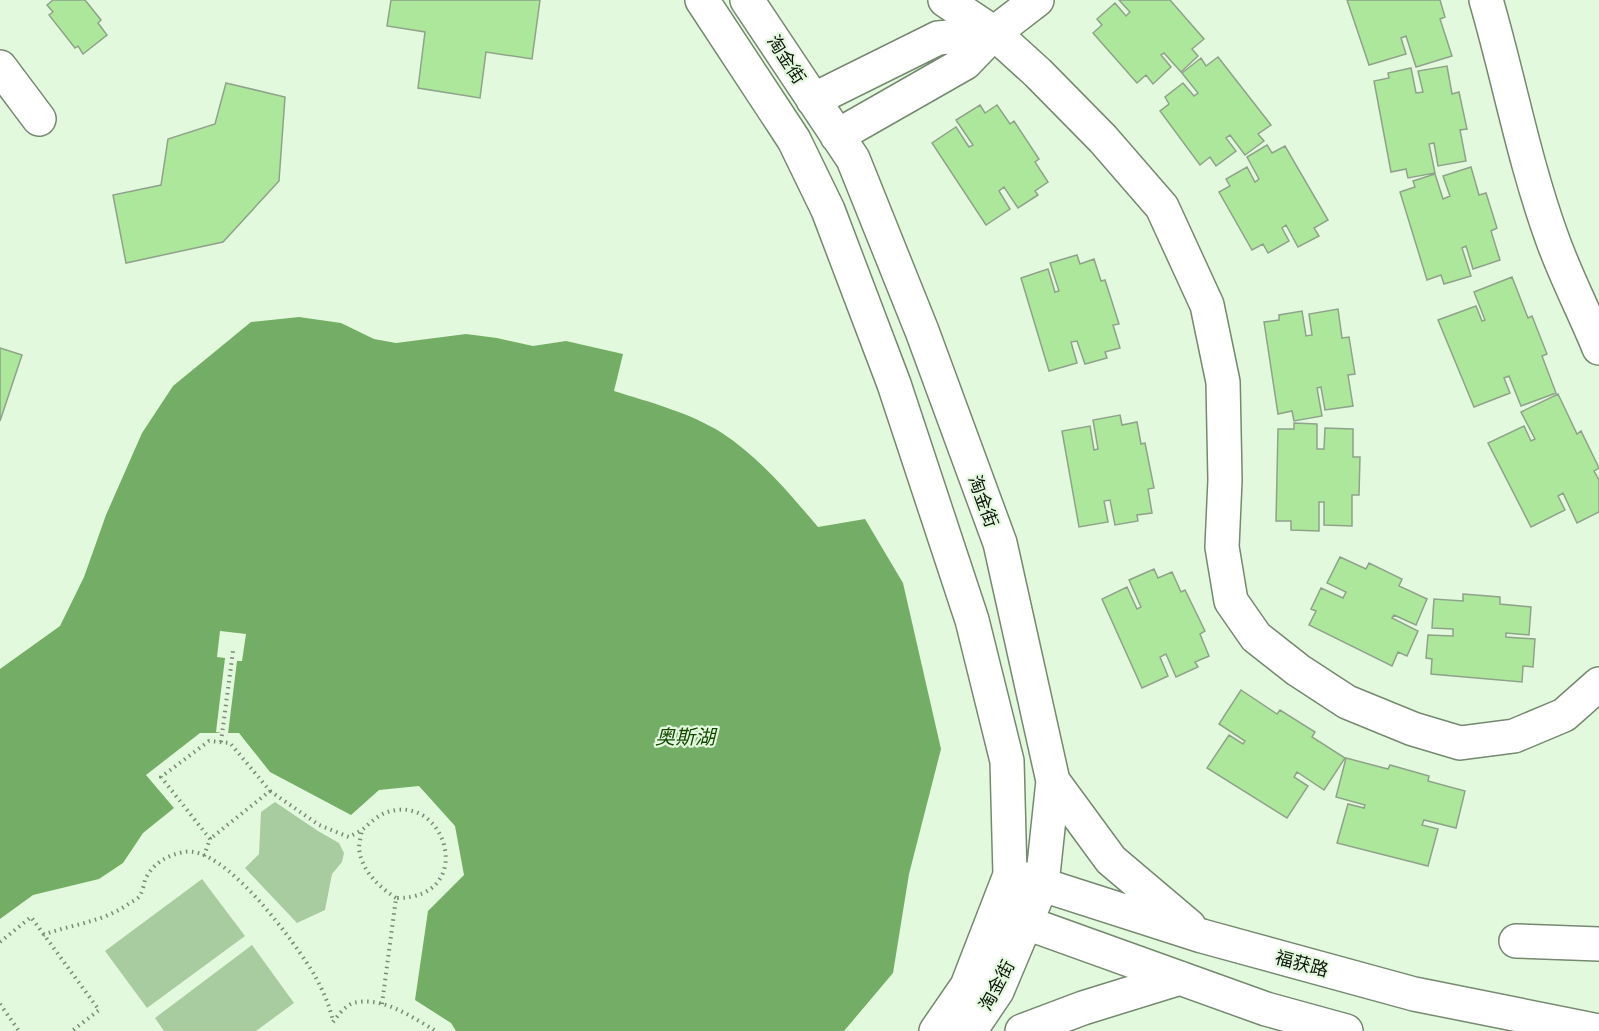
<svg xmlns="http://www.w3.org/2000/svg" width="1599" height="1031" viewBox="0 0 1599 1031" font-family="Lato,'Noto Sans SC',sans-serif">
<rect width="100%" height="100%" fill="#e3f9dd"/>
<path fill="#a8cc9f" d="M275 802 318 831 339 843 344 853 342 862 332 874 325 910 297 923 245 868 259 854 261 812Z
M202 879 245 936 147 1008 105 951Z
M252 945 294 1003 256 1031H164L155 1018Z"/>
<path fill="#74ad65" d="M299 317 341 323 374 339 396 343 466 334 497 338 533 346 566 341 623 354 614 391C649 402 691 413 722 433 760 458 789 493 818 527L865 519 903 583 941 749 909 874 893 973 844 1031H456L451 1023 415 1000 428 911 464 875 455 826 419 786 379 790 351 815 270 772 239 733H200L146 775 174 808 143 833 123 863 99 879 33 895 0 919V669L60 626 84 577 106 515 142 433 173 386 251 322Z"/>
<path fill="#e3f9dd" d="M220 631 246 634 242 661H237L228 734 216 732 225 658 217 657Z"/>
<path fill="#ace79c" stroke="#8fa38a" stroke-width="1.5" d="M53 0H85L101 20 98 23 107 35 83 54 78 46 75 48 49 15 53 12 47 5Z
M391 0H540L532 59 486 52 480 98 418 88 425 32 387 26Z
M1119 0H1170L1204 39 1192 49 1198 56 1181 72 1164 53 1161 55 1171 67 1153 84 1146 75 1137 83 1093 33 1102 25 1097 19 1115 3 1126 16 1130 12Z
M1347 0H1440L1445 17 1440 19 1452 56 1416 67 1406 36 1401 38 1406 54 1369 65Z
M1218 57 1271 125 1258 134 1264 141 1245 155 1230 135 1226 138 1236 151 1216 166 1210 157 1200 165 1160 111 1169 104 1165 97 1183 83 1194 96 1198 93 1182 73 1201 58 1206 66Z
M1447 66 1452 94 1459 92 1467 129 1460 130 1466 161 1438 166 1434 143 1429 144 1435 173 1408 178 1406 169 1391 172 1374 81 1389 78 1388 73 1411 68 1416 93 1423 92 1418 71Z
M226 83 285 97 279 181 223 242 126 263 113 195 161 185 168 139 215 124Z
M980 105 985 113 997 105 1010 124 1014 121 1039 159 1035 162 1048 182 1035 191 1038 195 1018 208 1004 187 999 191 1010 209 986 225 932 143 956 127 969 147 973 145 956 120Z
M1267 145 1272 153 1285 146 1328 220 1314 228 1319 236 1298 247 1286 225 1282 228 1289 241 1268 253 1263 244 1252 250 1219 192 1230 186 1226 179 1247 167 1255 182 1259 179 1247 157Z
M1471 167 1479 195 1486 193 1497 228 1491 231 1500 260 1473 269 1466 246 1462 248 1471 276 1444 284 1441 275 1427 280 1400 192 1415 187 1413 181 1435 174 1443 199 1450 196 1443 176Z
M1077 255 1080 264 1094 259 1101 281 1105 280 1119 324 1113 325 1120 348 1105 352 1107 358 1085 364 1077 341 1071 342 1077 363 1049 371 1021 278 1048 269 1055 292 1059 291 1050 263Z
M1512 277 1528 318 1532 316 1547 354 1542 356 1556 393 1521 406 1509 376 1504 378 1510 393 1474 407 1438 320 1476 306 1482 321 1485 320 1474 292Z
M1338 309 1342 338 1349 337 1355 374 1348 375 1353 406 1325 410 1321 387 1317 388 1322 416 1294 421 1292 411 1278 414 1264 322 1279 320V315L1302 311 1306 336 1312 335 1309 314Z
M0 348 22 355 0 421Z
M1558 394 1577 434 1581 431 1599 468 1594 471 1599 480V512L1577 523 1563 493 1558 496 1565 510 1531 527 1488 443 1524 426 1531 441 1535 439 1521 412Z
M1120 415 1122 425 1137 422 1141 444 1145 443 1154 488 1148 489 1152 513 1137 515 1138 521 1115 525 1110 500 1104 501 1108 522 1079 527 1062 431 1090 426 1094 450 1098 449 1093 420Z
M1294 423 1317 424V449H1324L1325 428 1353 429V457H1360L1359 495H1352V526L1324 525V502H1319V531L1291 530V521H1276L1278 429H1294Z
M1340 557 1366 569 1369 563 1402 579 1399 586 1427 599 1416 625 1394 615 1392 618 1418 631 1407 656 1398 652 1392 666 1309 625 1316 611 1311 609 1321 588 1343 598 1346 592 1327 583Z
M1154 569 1158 578 1172 572 1181 592 1185 590 1205 631 1200 634 1209 656 1195 662 1198 667 1176 677 1166 654 1160 657 1168 676 1142 688 1102 599 1127 587 1137 609 1141 607 1129 580Z
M1463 594 1500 597V604L1531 607 1529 635 1506 633V637L1535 639 1533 667 1523 666 1522 682 1431 674 1432 659 1426 658 1428 635 1453 636V629L1432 628 1434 599 1463 601Z
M1241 690 1277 714 1280 710 1315 732 1312 737 1345 758 1324 790 1297 772 1294 777 1308 786 1287 818 1207 768 1229 735 1243 744 1245 741 1219 724Z
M1346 758 1388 769 1390 765 1429 776 1428 781 1465 791 1456 828 1424 820 1422 825 1438 829 1428 866 1337 843 1348 804 1364 808 1365 805 1336 797Z"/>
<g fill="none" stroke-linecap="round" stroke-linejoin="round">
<defs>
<path id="minor" d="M702 0 794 140 828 210 894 384 972 620 1007 761 1010 875 967 986 936 1031
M747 0 853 159 922 331 1000 543 1053 781 1042 884 997 991 970 1031
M945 0 994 33 1038 73 1103 139 1162 207 1207 305 1223 382 1225 480 1222 547 1231 601 1256 637 1298 670 1347 702 1413 729 1460 743 1514 736 1564 715 1599 684
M1486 0C1509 79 1524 161 1552 238 1565 275 1584 311 1599 348
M994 33 1037 0
M0 67 39 119
M813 100 938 38 994 33 965 63 837 136
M1053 781 1111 860 1189 926
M1021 878 1202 936 1414 994 1599 1031
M1007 916 1266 1009 1346 1031
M1516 941 1599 944
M1022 1031 1083 1008 1180 978"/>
</defs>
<use href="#minor" stroke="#758970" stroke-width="36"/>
<path stroke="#7b8a77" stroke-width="4" stroke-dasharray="1.5 4.5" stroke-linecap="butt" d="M221 742 233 651
M270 791 319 825 349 837 362 830
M204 856 210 839 161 777 209 741 230 743 270 791 210 839
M43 935C72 924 100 923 127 905 131 902 136 900 139 897 142 893 144 885 145 880 152 864 167 855 184 852 224 844 297 945 315 976 323 991 330 1006 333 1022 339 1014 347 1003 358 1002 386 998 413 1018 436 1031
M0 942 31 917 99 1010 72 1031
M0 1004 19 1031
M382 1004 396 898C479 899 446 789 385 813 377 816 369 824 362 830 361 836 359 843 359 849 362 871 378 886 396 898"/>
<use href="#minor" stroke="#fff" stroke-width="33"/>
</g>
<g text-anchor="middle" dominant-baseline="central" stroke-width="4.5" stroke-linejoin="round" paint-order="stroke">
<g font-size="18" fill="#0e150c" stroke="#e3f9dd">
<text transform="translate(787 59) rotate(57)">淘金街</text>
<text transform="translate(984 501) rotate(70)">淘金街</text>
<text transform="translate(1302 963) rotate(15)">福获路</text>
<text transform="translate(996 985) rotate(-62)">淘金街</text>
</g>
<g font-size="20" font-style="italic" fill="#134b00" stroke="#e3f9dd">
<text x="685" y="736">奥斯湖</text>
</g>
</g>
</svg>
